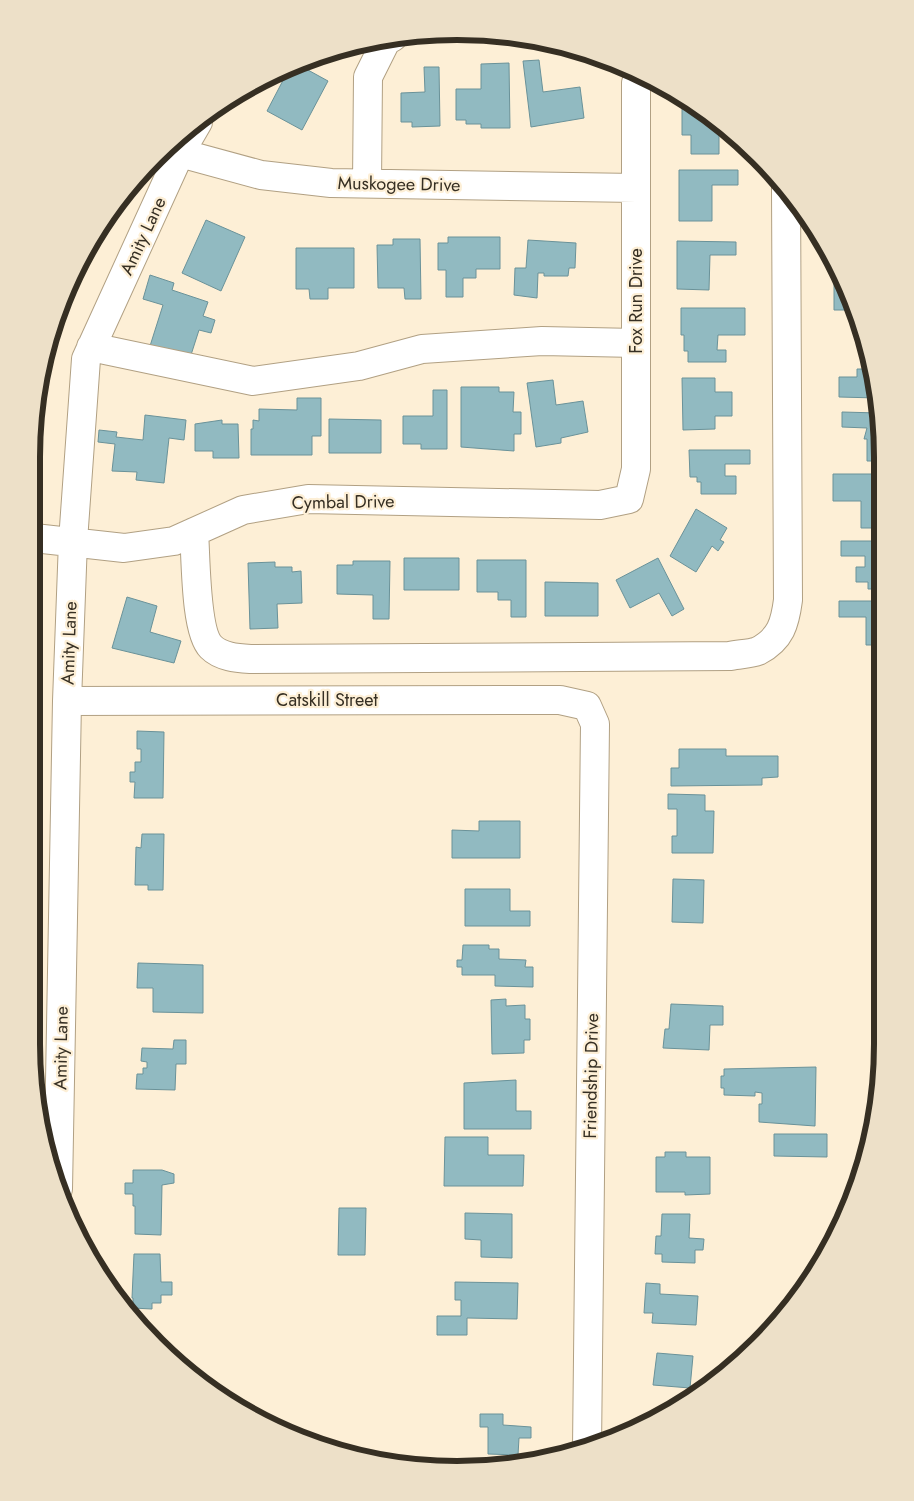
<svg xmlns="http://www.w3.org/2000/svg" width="914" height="1501" viewBox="0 0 914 1501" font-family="Jost,sans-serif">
<rect width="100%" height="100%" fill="#fdefd6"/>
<path fill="#91bac1" stroke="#6a9299" d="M539 60 543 92 580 87 584 118 531 127 523 61Z
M509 63 510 128H481V124H466V120H456V89H481V64Z
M297 64 328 81 302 130 267 111 290 67Z
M424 67H439L440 126 412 127V122H401V93L425 92Z
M682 101H686L716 119 724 126H719V154H691V135H682Z
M679 170H738V185H712V221H679Z
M206 220 245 237 221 291 182 273Z
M448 237H500V269H476V278H463V297H446V270H438V243H448Z
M393 239H420L421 299H405L404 288H378L377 245H393Z
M528 240 576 243 575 268H569L568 276H544V273H538L537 298 514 295 515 268H526Z
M677 241 736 242V255H710L709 290 677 289Z
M296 248H354V288H328V299H310L309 289H296Z
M150 275 174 283 172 290 208 302 203 316 215 320 211 333 199 330 190 358 150 346 163 305 143 299Z
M834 283H842L853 310H834Z
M681 308H745V335H718L717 350H726V362H688V351H684V335H681Z
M865 346 868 347 877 398 839 397V377H857V369H865Z
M682 378H715V392H732V416H715V429L683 430Z
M553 380 556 405 583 401 588 432 561 438V443L536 447 527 383Z
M461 387H499V392H514L513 412H521V434H514V451L461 447Z
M433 390H447V449H421V444H403V416H433Z
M297 398H321V436H312V455H251V429H253V420L259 421V409L297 410Z
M842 412 879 413 882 429V461H867V439H864L867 428 842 427Z
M145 415 186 420 184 440 169 438 164 483 136 480 137 472 112 471 115 444 98 442 99 430 117 432 116 437 143 440Z
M329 419 381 420V453H329Z
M222 420V424H238L239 458H213V451H195V424Z
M689 450H750V464H725V476H736V494H701V482H697V477H690Z
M833 474H882L881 528H861V501H833Z
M696 509 727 528 720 540 724 542 718 551 712 546 696 572 670 556Z
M841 541H881V589H868V582H856V567H865V556H841Z
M404 558H459V590H404Z
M658 558 684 609 672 616 659 593 630 608 616 580Z
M477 560H526V617H511V600H498V592H477Z
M353 561H390L389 619H373V595L337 594V565H353Z
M275 562V567H292V572L301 571 302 603 277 604 278 628 250 629 248 563Z
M545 582 598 583V616H545Z
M127 597 157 606 150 632 181 641 174 663 112 648Z
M839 601H881V645H866V617H839Z
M137 731 164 732 163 798H134L135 782H130V772H135V762H141V749H137Z
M679 749H726V756H778V777L762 778V785L671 786V768H679Z
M668 794 705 795V811H714L713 853H672V836H677V809H668Z
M479 821H520V858H452V830L479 831Z
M142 834H164L163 890H148V885H135L136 847 141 848Z
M673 879 704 880 703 923 672 922Z
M465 889H510V911H530V926H465Z
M463 945H489V949H499V959L526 960 525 967H533V987L495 986V975H462V967H457V960H462Z
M138 963 203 965V1013L153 1012V988H137Z
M506 999V1006L525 1005V1019H530V1040H524V1053L492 1054 491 1000Z
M671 1004 723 1006V1025H710L709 1050 663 1048 665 1029H669Z
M174 1040H186V1064H176L175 1090 136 1089 137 1074H143V1068H147V1062L141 1061 142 1048 173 1049Z
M816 1067 815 1126 759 1122V1104H762V1093L755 1092V1096L724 1095V1088H721V1076H724V1069Z
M516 1080V1111H531V1129H464V1083Z
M774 1134H827V1157L774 1156Z
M445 1137H488V1155H524L523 1186H444Z
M665 1152H686V1157H710V1194L685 1195V1192H656V1157H665Z
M133 1170H162L174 1174V1183L162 1185 161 1235 135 1234V1206H133V1194H125V1183H133Z
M339 1208H366L365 1255H338Z
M465 1213 512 1214V1258L481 1257V1240L465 1239Z
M662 1214H690L689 1238 704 1239 703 1250H695V1263L662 1262V1254H655L656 1236H661Z
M134 1254H160L161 1282H172V1295H161V1303H152V1309L133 1308V1298H132Z
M455 1282 518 1283 517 1319 467 1318V1335H437V1316H461V1300H455Z
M646 1283 660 1284V1294L698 1296 696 1325 652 1323 653 1313H644Z
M657 1353 693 1356 690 1388 653 1385Z
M480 1414H503V1425L531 1427V1438H519L518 1455 488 1454V1427H480Z"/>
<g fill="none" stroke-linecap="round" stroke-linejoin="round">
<defs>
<path id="minor" d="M167 147 180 153 261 175 331 183 636 188
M367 183 368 77 386 41 393 37
M91 347 253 381 359 366 422 349 542 341 636 343
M194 532C196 557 195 631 211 647 221 657 237 658 251 659L730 656C739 654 750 654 758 651 781 639 785 623 788 600L786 189
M34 538 124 548 174 541 243 510 308 499 600 505 629 499 636 469V83L639 73
M67 701 560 700 587 706 595 724 587 1448
M58 1189 67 701 73 541 86 359 180 153 198 122"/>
</defs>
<use href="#minor" stroke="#b1a083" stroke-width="30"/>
<use href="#minor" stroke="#fff" stroke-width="28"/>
</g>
<g text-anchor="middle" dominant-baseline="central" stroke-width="4.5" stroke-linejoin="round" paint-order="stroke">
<g font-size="18" fill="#362f23" stroke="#fdefd6">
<text transform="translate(399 184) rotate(1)">Muskogee Drive</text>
<text transform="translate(143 236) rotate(-65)">Amity Lane</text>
<text transform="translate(636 301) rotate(-90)">Fox Run Drive</text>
<text transform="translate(343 502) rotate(-1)">Cymbal Drive</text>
<text transform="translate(69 643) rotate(-88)">Amity Lane</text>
<text x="327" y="700">Catskill Street</text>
<text transform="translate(61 1048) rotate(-89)">Amity Lane</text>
<text transform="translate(591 1076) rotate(-89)">Friendship Drive</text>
</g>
</g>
<path d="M0 0H914V1501H0ZM457 40H457A417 417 0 0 1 874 457V1044A417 417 0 0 1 457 1461H457A417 417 0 0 1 40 1044V457A417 417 0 0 1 457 40Z" fill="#ede0c8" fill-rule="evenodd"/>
<path fill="none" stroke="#362f23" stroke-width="6" d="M457 40H457A417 417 0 0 1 874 457V1044A417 417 0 0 1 457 1461H457A417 417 0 0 1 40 1044V457A417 417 0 0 1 457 40Z"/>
</svg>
